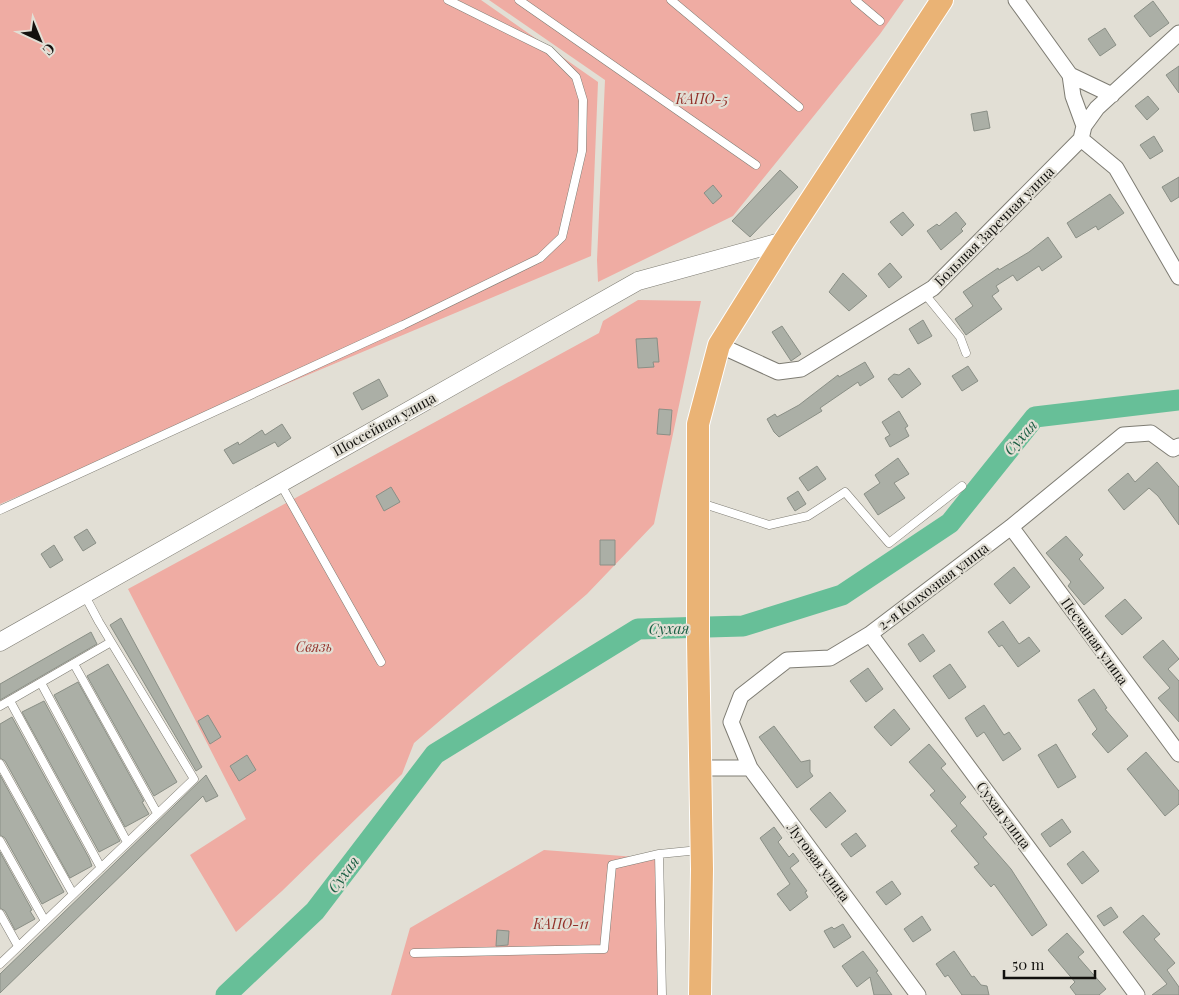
<svg xmlns="http://www.w3.org/2000/svg" width="1179" height="995" viewBox="0 0 1179 995" font-family="'Playfair Display',serif">
<rect width="100%" height="100%" fill="#e2dfd5"/>
<path fill="#efaca3" d="M0 0H481L598 82 591 256 0 504Z
M489 0H904L880 34 733 216 598 282 597 260 605 80Z
M638 300 701 301 654 524 587 594 414 743 402 774 282 891 236 932 190 855 246 819 128 589 599 333 603 321Z
M544 850 662 859 660 995H391L410 928Z"/>
<g fill="none" stroke-linecap="round" stroke-linejoin="round">
<path stroke="#67bf98" stroke-width="21" d="M226 995 315 911 435 754 638 629 743 626 842 595 950 523 1035 417 1179 400"/>
</g>
<path fill="#abafa6" stroke="#8a8f86" d="M1153 1 1169 23 1150 37 1134 16Z
M1105 28 1116 45 1100 56 1088 39Z
M1179 66V93L1166 75Z
M1148 96 1159 109 1147 120 1135 106Z
M987 111 990 128 974 131 971 114Z
M1154 136 1163 151 1150 159 1140 145Z
M780 170 798 187 750 237 732 221Z
M1179 177V197L1171 202 1162 187Z
M713 185 722 196 713 204 704 193Z
M1110 194 1124 213 1098 230 1096 226 1076 238 1067 223Z
M903 212 914 225 902 236 890 222Z
M956 212 966 224 961 229 963 231 941 250 927 231 937 224 939 226Z
M1048 237 1062 257 1042 271 1039 266 1017 281 1013 275 996 286 999 291 992 296 1002 309 966 335 955 319 973 306 963 292 998 268 999 270 1029 252Z
M890 263 902 277 889 288 878 274Z
M843 273 867 296 849 311 829 292Z
M923 320 932 336 918 344 909 329Z
M782 326 801 354 791 361 772 332Z
M657 338 659 362H653L654 367 638 368 636 339Z
M865 362 874 377 860 386 858 382 820 408 822 411 779 437 774 432 767 419 775 414 777 417 799 405 838 375 839 377Z
M968 366 978 381 962 391 952 376Z
M909 368 921 384 902 398 888 379 894 374 899 375Z
M379 379 388 396 362 410 353 393Z
M659 409 672 410 670 435 657 434Z
M899 411 908 426 905 428 909 436 890 447 885 438 890 435 882 422Z
M282 424 291 438 278 447 275 442 233 464 224 450 238 442 239 445 262 430 265 435Z
M898 458 909 474 894 483 905 498 878 515 864 494 880 483 875 475Z
M1157 462 1179 487V525L1158 496 1149 488 1124 510 1108 490 1128 473 1135 482Z
M817 466 826 479 808 491 799 478Z
M391 487 400 502 384 511 376 496Z
M798 491 806 504 795 511 787 498Z
M87 529 96 543 83 551 74 537Z
M1066 536 1083 555 1079 559 1104 588 1084 605 1068 586 1071 582 1046 553Z
M600 540H615V565H600Z
M54 545 63 560 50 568 41 554Z
M1014 567 1030 587 1010 604 994 584Z
M1125 599 1142 618 1122 635 1105 616Z
M121 618 202 767 196 771 110 625Z
M1003 621 1019 644 1029 637 1040 651 1018 667 1002 645 999 647 988 632Z
M91 632 97 644 0 700V684Z
M923 634 935 651 920 662 908 644Z
M1163 640 1179 659 1168 669 1179 681V722L1158 698 1170 688 1143 657Z
M108 664 177 782 154 796 87 676Z
M950 664 966 687 949 699 933 676Z
M868 668 883 689 866 702 850 681Z
M78 682 144 801 142 802 149 814 125 827 54 695Z
M1094 689 1107 708 1105 709 1128 736 1108 753 1092 734 1097 729 1078 700Z
M44 701 120 841 99 852 22 712Z
M984 705 1004 735 1009 732 1021 749 1003 761 984 732 977 737 965 718Z
M894 709 910 729 891 746 874 727Z
M208 715 221 737 210 744 198 721Z
M12 717 89 858 92 866 70 878 5 761 0 758V724Z
M774 726 801 762 810 760V772L813 776 797 788 759 737Z
M929 744 946 764 941 768 966 797 960 803 987 834 983 837 1011 869 1047 925 1032 936 994 884 991 887 974 867 979 864 951 831 957 826 930 795 935 791 909 762Z
M1056 744 1076 777 1058 788 1038 755Z
M1146 752 1179 791V804L1165 816 1127 769Z
M247 755 256 770 239 781 230 766Z
M0 775 64 892 42 904 5 838 0 835Z
M206 775 218 796 206 802 203 796 0 993V974Z
M830 792 846 811 826 828 810 809Z
M1062 819 1071 832 1050 847 1041 834Z
M774 827 782 838 778 842 789 857 793 853 799 861 790 868 807 891 805 892 808 897 790 911 777 894 790 884 760 838Z
M856 833 866 846 851 857 841 844Z
M1083 851 1099 871 1082 884 1067 864Z
M0 852 32 910 30 911 35 919 15 930 5 911 0 908Z
M892 881 901 894 886 905 876 892Z
M1111 907 1118 917 1104 926 1097 916Z
M1143 915 1160 934 1154 939 1175 963 1167 970 1179 987V995H1152L1167 984 1123 932Z
M922 916 931 930 913 942 904 929Z
M843 924 851 937 834 948 824 931 832 927 834 929Z
M497 930 509 931 508 945 496 946Z
M1067 933 1084 952 1078 957 1106 989 1099 995H1076L1070 987 1075 982 1048 950Z
M863 951 878 971 876 972 892 995H874L870 977 857 987 842 966Z
M954 951 972 977 974 976 981 985 987 986 989 995H962L948 975 945 977 936 964Z"/>
<g fill="none" stroke-linecap="round" stroke-linejoin="round">
<defs>
<path id="service" d="M519 0 756 165
M671 0 799 107
M855 0 880 21
M924 293 960 337 966 353
M280 483 381 662
M701 503 769 525 808 516 845 492 889 543 962 486
M0 510 403 325 540 258 562 237 582 151 583 100 576 77 549 50 448 0
M74 664 157 813
M41 683 127 842
M10 701 101 868
M0 706 111 642
M0 764 73 894
M0 841 45 921
M0 914 18 946
M414 953 604 949 612 865 659 854
M0 964 194 779 99 622 84 594
M662 995 659 854 699 850"/>
<path id="minor" d="M1016 0 1070 75 1112 95
M1070 75 1073 96 1084 126
M1081 139 1116 168 1179 277
M719 345 778 372 801 369 933 288 1081 139 1084 126 1097 108 1179 33
M1011 527 1179 754
M870 634 1137 995
M701 768H750L918 995
M750 768 731 722 741 696 787 660 830 658 870 634 1011 527 1123 435 1151 433 1173 449 1179 446"/>
<path id="tertiary" d="M0 642 638 281 784 241"/>
<path id="primary" d="M700 995 702 869 698 640V424L719 345 784 241 942 0"/>
</defs>
<use href="#service" stroke="#7e7c73" stroke-width="9"/>
<use href="#minor" stroke="#7e7c73" stroke-width="17"/>
<use href="#tertiary" stroke="#7e7c73" stroke-width="19"/>
<use href="#primary" stroke="#fff" stroke-width="24"/>
<use href="#service" stroke="#fff" stroke-width="8"/>
<use href="#minor" stroke="#fff" stroke-width="15"/>
<use href="#tertiary" stroke="#fff" stroke-width="18"/>
<use href="#primary" stroke="#eab375" stroke-width="22"/>
</g>
<g text-anchor="middle" dominant-baseline="central" stroke-width="4.5" stroke-linejoin="round" paint-order="stroke">
<g font-size="14" font-style="italic" fill="#93312a" stroke="#e2dfd5">
<text x="702" y="98">КАПО-5</text>
<text x="314" y="646">Связь</text>
<text x="561" y="923">КАПО-11</text>
</g>
<g font-size="14" fill="#12110e" stroke="#e2dfd5">
<text transform="translate(994 226) rotate(-45)">Большая Заречная улица</text>
<text transform="translate(384 424) rotate(-29)">Шоссейная улица</text>
<text transform="translate(933 586) rotate(-37)">2-я Колхозная улица</text>
<text transform="translate(1095 641) rotate(54)">Песчаная улица</text>
<text transform="translate(1004 815) rotate(53)">Сухая улица</text>
<text transform="translate(819 862) rotate(53)">Луговая улица</text>
</g>
<g font-size="15" font-style="italic" fill="#1a5e43" stroke="#e2dfd5">
<text transform="translate(1020 437) rotate(-48)">Сухая</text>
<text transform="translate(669 628) rotate(-1)">Сухая</text>
<text transform="translate(343 874) rotate(-53)">Сухая</text>
</g>
</g>
<g transform="translate(40 40) rotate(136)" stroke="#e2dfd5" stroke-width="4" paint-order="stroke">
<path d="M0-4L9 19L0 12L-9 19Z" fill="#12110e"/>
<text y="-8" font-size="14" font-weight="bold" text-anchor="middle" fill="#12110e">С</text>
</g>
<path d="M1004 970v8h91v-8" fill="none" stroke="#12110e" stroke-width="2.5"/>
<text x="1012" y="970" font-size="15" fill="#12110e" stroke="#e2dfd5" stroke-width="4" paint-order="stroke">50 m</text>
</svg>
